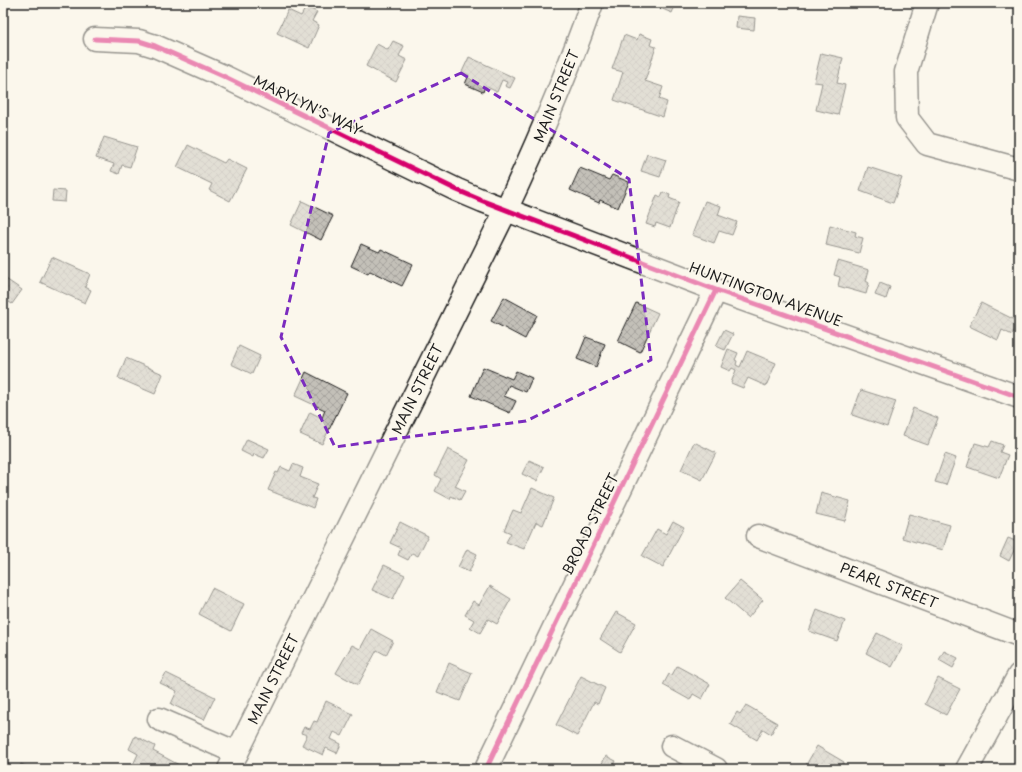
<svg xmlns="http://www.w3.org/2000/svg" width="1022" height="772" viewBox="0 0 1022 772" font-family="'Playpen Sans',sans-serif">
<defs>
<pattern id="building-cross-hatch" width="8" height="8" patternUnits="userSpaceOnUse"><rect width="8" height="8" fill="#c3c0b8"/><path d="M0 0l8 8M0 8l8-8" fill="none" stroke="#a7a49e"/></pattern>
</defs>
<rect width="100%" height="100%" fill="#fbf7ec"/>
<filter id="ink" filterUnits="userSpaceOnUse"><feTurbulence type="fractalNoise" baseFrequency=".025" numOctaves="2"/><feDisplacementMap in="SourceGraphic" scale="8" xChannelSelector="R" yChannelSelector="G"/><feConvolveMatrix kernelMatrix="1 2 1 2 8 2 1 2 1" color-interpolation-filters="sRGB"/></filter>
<g filter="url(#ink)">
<path fill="url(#building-cross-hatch)" stroke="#1c1c1c" d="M3 3H12L8 8Z
M662 3H676L672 13 660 8Z
M306 7 317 12 312 21 319 25 309 48 277 33 288 10 301 16Z
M737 16 755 18 754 30 736 28Z
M639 34 652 39 650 45 656 47 645 81 663 87 659 99 667 102 663 117 614 100 623 72 612 69 624 35 637 40Z
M393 41 404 46 399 56 407 60 396 82 366 66 377 44 388 50Z
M821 53 843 58 837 83 845 85 838 115 816 110 822 83 814 82Z
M469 57 515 78 510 88 505 86 507 82 502 80 497 92 485 86 483 92 465 84 469 75 462 72Z
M104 137 137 147 130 167 122 165 119 174 111 171 114 164 96 158Z
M188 145 224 163 227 159 247 169 230 201 209 190 212 184 177 167Z
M647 154 666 160 660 177 641 171Z
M868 167 902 178 893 203 860 191Z
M580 168 609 180 612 175 629 182 618 208 600 200 599 203 570 190Z
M53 190 66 191 65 202 52 201Z
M663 192 670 195 669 198 679 202 670 228 656 223 655 227 646 224 657 195 661 197Z
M302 201 333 216 321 240 291 225Z
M705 201 721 206 718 215 737 222 732 235 719 231 714 243 692 235Z
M830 225 856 232 855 236 863 238 859 253 826 245Z
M361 244 379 252 381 249 413 264 402 286 370 271 368 274 351 266Z
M52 257 90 274 85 287 91 290 85 303 40 282Z
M838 261 869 270 866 281 869 283 866 294 838 286 840 277 834 275Z
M3 277 22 290 12 304 3 298Z
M880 283 890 287 886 299 875 295Z
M504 297 537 315 525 339 491 321Z
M636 303 658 313 640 352 618 341Z
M981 303 1019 322 1012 335 1002 330 998 340 969 326Z
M724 330 733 334 725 350 716 346Z
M586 337 605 344 596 367 577 359Z
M239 346 260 356 252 374 231 364Z
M728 349 738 353 735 360 737 361 736 365 740 367 747 351 776 363 766 386 748 378 743 388 731 383 736 370 732 368 730 371 721 367Z
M126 358 163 374 155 394 118 378Z
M483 367 512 379 516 371 532 378 526 392 509 385 504 396 516 401 510 413 471 396Z
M306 372 347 393 322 444 300 434 310 412 322 418 325 410 295 396Z
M861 390 896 401 887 427 852 415Z
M913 408 938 418 928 445 903 436Z
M247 439 269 449 264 458 254 454 253 457 241 451Z
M992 441 1003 445 1000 452 1008 455 999 478 967 467 975 443 989 447Z
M694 442 716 453 702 480 681 470Z
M448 449 469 460 455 486 465 491 460 500 451 496 450 499 435 491 441 479 435 475Z
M945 454 956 458 946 485 935 482Z
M529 460 544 467 537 481 522 474Z
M293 464 303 468 300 477 318 484 312 498 316 499 313 508 268 490 276 472 278 473 281 467 290 471Z
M532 488 554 498 543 525 536 522 524 549 506 542 511 533 504 530 513 510 521 513Z
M821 493 850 501 845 521 816 514Z
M909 514 950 525 943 550 902 538Z
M673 521 684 527 663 567 642 556 657 529 666 534Z
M400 522 428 536 418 556 412 553 408 560 398 555 401 548 390 543Z
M1008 538 1018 542 1009 561 1000 556Z
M467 549 477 554 469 572 458 567Z
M384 565 405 575 393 599 372 590Z
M740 581 763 600 748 618 725 598Z
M490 586 511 599 497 624 488 619 480 633 470 627 474 620 465 615 473 601 479 605Z
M212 588 244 604 231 631 199 614Z
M817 610 845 621 837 641 809 631Z
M616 612 636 623 620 652 600 639Z
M371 629 393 641 386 655 377 650 358 685 336 673 352 645 360 649Z
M877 633 903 646 892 667 866 653Z
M944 651 958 658 953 668 939 660Z
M449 663 472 673 460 701 437 692Z
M677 666 710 684 702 699 693 694 690 700 663 685 669 674 672 675Z
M166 673 215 697 204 720 171 704 177 691 160 683Z
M581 676 605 688 598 704 594 702 577 736 556 725Z
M938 678 960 689 946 715 925 704Z
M326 701 353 714 342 736 334 732 331 739 341 744 337 753 326 748 323 755 302 745 307 735 301 733 304 727 310 729 314 721 317 722Z
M746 705 777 723 771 734 763 729 757 740 730 724 737 712 740 714Z
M135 736 155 746 153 751 181 766 180 769H131L138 754 129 749Z
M817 746 844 762 840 769H812L806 765Z
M606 756 616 761 612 769H606L600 767Z
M21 764 33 769H19Z"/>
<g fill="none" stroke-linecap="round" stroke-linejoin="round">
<defs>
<path id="minor" d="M927 3 906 72 907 118 927 144 1019 169
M95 39 139 41 155 46 223 76 457 190 483 201 716 290 1019 397
M758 536 1019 635
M159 719 237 753
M672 746 716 769
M486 769 716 290
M967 769 1019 675"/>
<path id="major" d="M229 769 506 210C538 142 567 74 592 3"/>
</defs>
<use href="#minor" stroke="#1c1c1c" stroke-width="25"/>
<use href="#major" stroke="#1c1c1c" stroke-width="25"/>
<use href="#minor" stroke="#fbf7ec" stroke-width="22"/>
<use href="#major" stroke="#fbf7ec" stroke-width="22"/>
<defs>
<path id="cycleway" d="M95 39 139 41 155 46 223 76 457 190 483 201 716 290 1019 397
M486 769 716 290"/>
</defs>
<use href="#cycleway" stroke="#fbf7ec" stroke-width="8"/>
<use href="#cycleway" stroke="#d6006c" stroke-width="5"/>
</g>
</g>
<path d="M0 0H1022V772H0ZM461 73 629 179 651 360 526 421 335 447 281 337 329 133Z" fill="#fbf7ec" fill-opacity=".55" fill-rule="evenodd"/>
<path fill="none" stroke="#7b2cbf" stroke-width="3" stroke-dasharray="8 5" stroke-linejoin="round" d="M461 73 629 179 651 360 526 421 335 447 281 337 329 133Z"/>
<g text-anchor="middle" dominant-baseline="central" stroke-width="3.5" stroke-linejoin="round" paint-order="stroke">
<g font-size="14" fill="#1c1c1c" stroke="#fbf7ec">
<text transform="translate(556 96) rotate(-68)">MAIN STREET</text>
<text transform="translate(308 105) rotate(26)">MARYLYN'S WAY</text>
<text transform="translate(766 294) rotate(20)">HUNTINGTON AVENUE</text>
<text transform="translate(417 389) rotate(-64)">MAIN STREET</text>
<text transform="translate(590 524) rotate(-64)">BROAD STREET</text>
<text transform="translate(889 585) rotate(21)">PEARL STREET</text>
<text transform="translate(273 679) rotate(-64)">MAIN STREET</text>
</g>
</g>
<rect width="1022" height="772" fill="none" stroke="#fbf7ec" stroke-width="16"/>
<rect x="8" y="8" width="1006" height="756" fill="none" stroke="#1c1c1c" stroke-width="1.5" filter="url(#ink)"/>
</svg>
